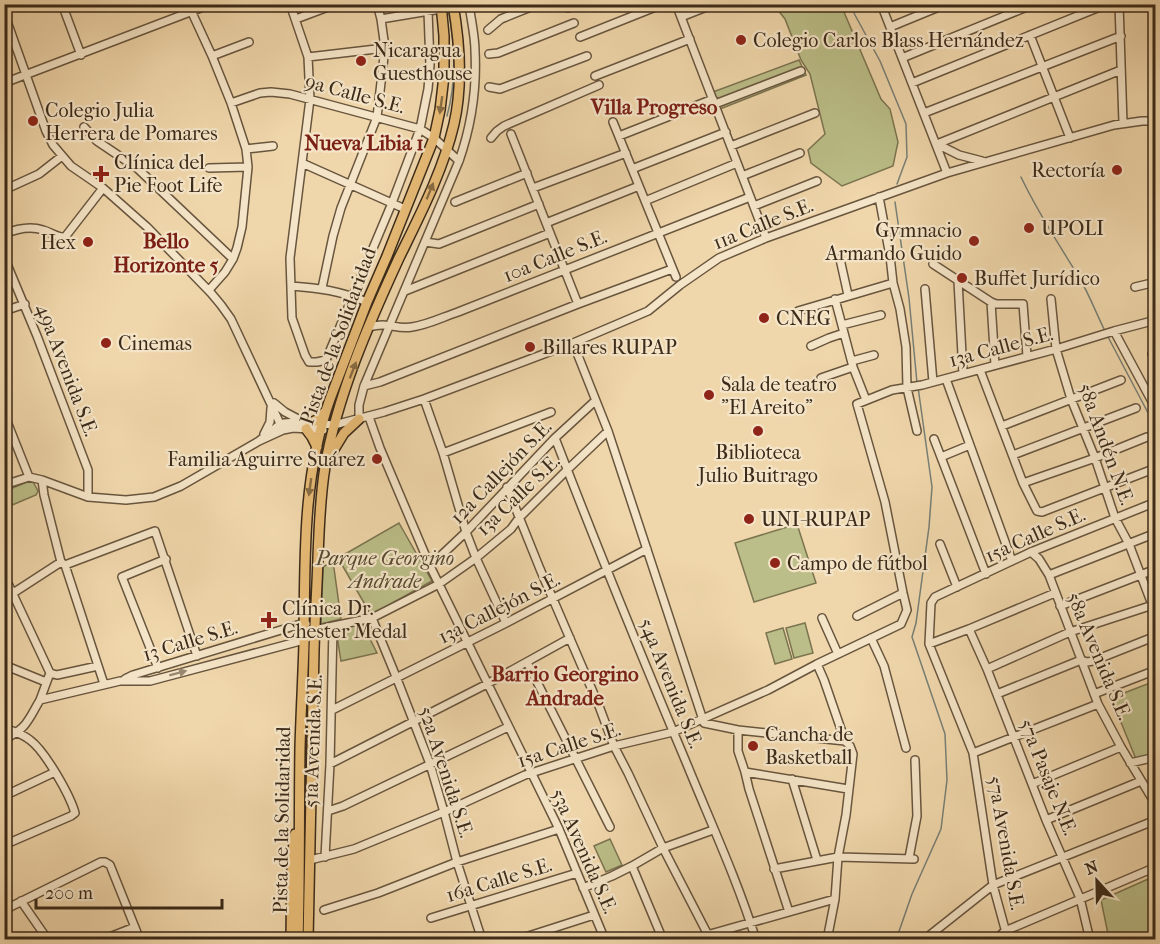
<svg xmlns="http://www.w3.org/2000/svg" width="1160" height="944" viewBox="0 0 1160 944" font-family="'IM FELL French Canon',serif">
<rect width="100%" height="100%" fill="#f0d7ab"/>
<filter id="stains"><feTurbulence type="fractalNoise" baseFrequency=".00333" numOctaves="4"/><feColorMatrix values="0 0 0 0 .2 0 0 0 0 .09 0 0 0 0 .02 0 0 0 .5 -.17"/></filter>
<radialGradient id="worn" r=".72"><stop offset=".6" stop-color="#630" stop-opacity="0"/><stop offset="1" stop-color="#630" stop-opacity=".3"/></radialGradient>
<path fill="#bbbe88" stroke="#7b7450" stroke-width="1.5" d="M774 5H841L881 99 890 109 898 142 893 166 842 186 811 163 808 150 825 134 810 74 801 60 785 19Z
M799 60 806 75 720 109 713 92Z
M32 480 38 491 36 495 5 508V491Z
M399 523 432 581 371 615 338 558Z
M797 524 816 583 754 602 735 543Z
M333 561 341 619 321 624 323 567Z
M362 623 377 653 341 661 336 630Z
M805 623 813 653 794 658 786 628Z
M783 628 792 659 775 664 766 633Z
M1155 681V754L1136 759 1111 698Z
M610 839 622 865 606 872 594 846Z
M1155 876V939H1109L1101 900Z"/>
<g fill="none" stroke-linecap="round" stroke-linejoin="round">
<path stroke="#777f76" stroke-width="1.5" d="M849 4 880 61 906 124 907 157 897 184
M447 116C457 80 455 41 447 4
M1021 177C1038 213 1058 243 1079 277 1089 294 1096 313 1105 331
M895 202 909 298 917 383
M1107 335 1156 428
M896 940 912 894 941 829 947 780 945 734 912 637 916 623 929 527 932 487 918 387"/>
<defs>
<path id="minor" d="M62 4 81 55
M188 4 212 56 231 103 246 149 248 167 242 227 237 248 233 259 225 272 209 290
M290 4 308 57 310 99 290 258 292 318 305 355 309 362H317L326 360 392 203 420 129 428 89 430 65 428 11
M676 4 766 238
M881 4 947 173
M1119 4 1123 123
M568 8 577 4
M4 13 46 131 53 145 71 166 103 188 147 227 211 293 221 305 231 319 283 430
M681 17 714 4
M296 19 336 4
M381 19 441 9
M890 27 946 4
M488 30 501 19 538 4
M1030 35 1070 138
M580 37 663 4
M489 54 498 53 574 23
M212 56 249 42
M308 57 385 48
M902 58 1034 4
M595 76 690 39
M4 83 211 4
M912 83 1107 4
M489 87 500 89 587 56
M231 103 260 93 271 92 290 94 420 129 434 138 459 161
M715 104 801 71
M924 113 1121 36
M613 122 676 277
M84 127 97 141 137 168 233 259
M511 134 578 304
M619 136 713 99
M491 138 497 131 504 126 599 85
M937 144 1121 70
M937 144 959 155 982 161
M731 146 815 113
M246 149 273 146
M302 163 405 209
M209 168 248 167
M632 169 726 132
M742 176 800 153
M533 188 626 153
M4 190 39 174 62 156
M879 197 890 256 893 283 900 309 906 347 907 388 917 431
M645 201 737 163
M455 202 527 173
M754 206 817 181
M546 223 639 186
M4 234C16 229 31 226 43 230 51 232 57 238 65 237L103 188
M425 242 439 244 539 204
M4 257 37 336 88 470V497
M840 259 848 295
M933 264 991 302 996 304H1023L1027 356
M958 281 963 373
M291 286C320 288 340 291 367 302
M1135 287 1156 282
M322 288 333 236 341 208 377 117 385 48 381 19 377 4
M925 289 933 382
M405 291 550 233
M835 299 853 367 866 400
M1051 299 1056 349 1071 399 1095 458 1115 518 1129 544 1156 615
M991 302 995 365
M4 311 25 304
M798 311 893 283
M842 325 881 315
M369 327C389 321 395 330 412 327 427 325 443 317 458 312L750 197
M1114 331 1156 409
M573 343 608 431 704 723 738 730 845 741 850 746 853 754 846 815 838 857 835 899 827 940
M811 346 829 338 844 333
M1152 354 1156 353
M852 361 874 355
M980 370 1023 483 1037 511 1042 512 1156 468
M821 378 853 367
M946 379 1012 561
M364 386 380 382 578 304 672 269
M424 399 443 453 466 532 476 558 506 623
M274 403 285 412 300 420
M4 414 29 477
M369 417 380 448 430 566 559 829 605 940
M359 419V405L364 386 459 161C472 124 477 90 475 51 475 36 471 20 469 4
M1002 426 1121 380
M264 434 270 422 271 408
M555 438C597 547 641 655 686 762 710 821 737 879 756 940
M934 439 986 574
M259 441 279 425 284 423 298 422 334 425 384 412 424 399 573 343 648 311 680 285 719 258 766 238 947 173 1114 125 1142 121H1156
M443 453 551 412
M1013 455 1136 408
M941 457 970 445
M42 480 44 495 61 562
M1023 483 1095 458 1147 437
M4 485 29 477 42 480 88 497 126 500 154 497 181 486 259 441 283 430 293 428 323 430
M507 487 540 569 599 706 614 746 628 773 663 848 707 933
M940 544 957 587
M1031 552 1039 559 1049 575 1098 704 1121 747 1156 805
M65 565 104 684
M430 566 466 532 555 438 595 401
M4 575 50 673 40 700
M1049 575 1156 533
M4 599 61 562 65 565 155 531 197 656
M1060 606 1156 569
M857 616 903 593
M372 618 397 679 430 764 444 812 457 862 482 940
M822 618 838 654
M969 629 987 669 1046 820 1080 898 1090 940
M314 630 372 618 439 584 476 558 511 529 519 518 567 470 608 431
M871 638 884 666 906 748
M929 644 969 629 1055 593
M527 662 610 827
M817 664 824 680 845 741
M4 665 46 682
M158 668 122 577 166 559
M987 669 1070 632 1156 604
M50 673 57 675 98 666
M125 679 133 675 304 623 306 624
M997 694 1081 660 1087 662 1093 661 1156 636
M1094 694 1156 670
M332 710 506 623 647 549
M4 728C13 731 23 734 30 740 45 751 70 795 75 813L71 816 4 845
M738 730V751L745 772 749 789 789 912
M4 739C27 729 28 720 40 700L120 681H150L304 640 309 637 314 630
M973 753 1098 704
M1130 763 1156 757
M330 764 487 684 570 638
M745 772 848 789
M792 779 817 860
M1032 784 1121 747
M1147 789 1156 787
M4 796 55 772
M328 811 343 806 508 727
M1046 820 1141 781
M325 857 330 764 333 627
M909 858 917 816 915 760
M310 860 354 849 444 812 525 775 614 746 673 732 768 690 817 664 901 624 907 610 903 593 885 502 857 404 892 390 922 385 1056 349 1114 331 1156 320
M774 869 838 857 914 859
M583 888 612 876 632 866
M21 901 48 940
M4 910 101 862H105L110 865 140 940
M324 910 378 893 457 862 559 829
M431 918 577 873
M930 935 993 885 1156 820
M102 940 135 927
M516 940 594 915
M663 940 632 866 663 848 713 830
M689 940 835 899
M995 940 1005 931 1156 867
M1008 940 993 885 973 753 929 644 931 603 935 597 1031 552 1156 502"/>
<path id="major" d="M310 423 317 420 325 412
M306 429 312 437 317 447
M330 456 344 433 359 419
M291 940 292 858 295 834
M298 940C300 876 299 812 300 748 301 713 303 678 304 643 305 561 302 477 330 399L367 302 387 256 434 138 440 110 444 76V36L441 4
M308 940C310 843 312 746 314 650 315 619 317 589 318 558 319 528 320 497 325 467 337 396 369 323 399 258 420 215 443 171 454 124 463 85 460 44 453 4"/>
</defs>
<use href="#minor" stroke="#68553e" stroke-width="10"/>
<use href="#major" stroke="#3b2a19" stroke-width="12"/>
<use href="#minor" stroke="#f5e5c8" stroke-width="7"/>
<use href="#major" stroke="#e8bc76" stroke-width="9"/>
</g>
<defs><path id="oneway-solid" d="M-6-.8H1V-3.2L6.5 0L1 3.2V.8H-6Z" transform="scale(1.5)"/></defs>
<g fill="#896c43">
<use href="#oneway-solid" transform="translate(441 105) rotate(98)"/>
<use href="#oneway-solid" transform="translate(430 191) rotate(-68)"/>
<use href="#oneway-solid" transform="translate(353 370) rotate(-69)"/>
<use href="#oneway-solid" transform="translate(310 487) rotate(98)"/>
</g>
<use fill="#988870" href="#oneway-solid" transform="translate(178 673) rotate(-15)"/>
<g fill="#8f2418" stroke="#f5e5c8" stroke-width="2">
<circle cx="741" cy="40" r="6"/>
<circle cx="361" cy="61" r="6"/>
<circle cx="33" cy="121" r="6"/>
<circle cx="1117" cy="170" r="6"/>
<path d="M98 165h6v6h6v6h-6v6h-6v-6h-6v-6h6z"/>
<circle cx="1029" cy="228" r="6"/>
<circle cx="974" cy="241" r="6"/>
<circle cx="88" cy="242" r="6"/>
<circle cx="962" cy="278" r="6"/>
<circle cx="764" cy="318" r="6"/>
<circle cx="106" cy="343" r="6"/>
<circle cx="530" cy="347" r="6"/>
<circle cx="709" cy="395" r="6"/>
<circle cx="758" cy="431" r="6"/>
<circle cx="377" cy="459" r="6"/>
<circle cx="749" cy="519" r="6"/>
<circle cx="775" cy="563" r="6"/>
<path d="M266 611h6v6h6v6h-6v6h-6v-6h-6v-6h6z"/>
<circle cx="753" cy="746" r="6"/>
</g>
<g text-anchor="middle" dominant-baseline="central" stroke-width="4.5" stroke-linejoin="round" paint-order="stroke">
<g font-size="20" fill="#3b2a19" stroke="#f5e5c8" text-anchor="start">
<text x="753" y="40">Colegio Carlos Blass Hernández</text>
<text x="373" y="50">Nicaragua<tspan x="373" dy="23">Guesthouse</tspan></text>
<text x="45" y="110">Colegio Julia<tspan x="45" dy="23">Herrera de Pomares</tspan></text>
<text x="114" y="162">Clínica del<tspan x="114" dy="23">Pie Foot Life</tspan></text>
<text x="1105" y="170" text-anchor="end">Rectoría</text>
<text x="1041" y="228">UPOLI</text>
<text x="962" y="230" text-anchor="end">Gymnacio<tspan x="962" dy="23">Armando Guido</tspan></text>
<text x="76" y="242" text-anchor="end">Hex</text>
<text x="974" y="278">Buffet Jurídico</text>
<text x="776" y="318">CNEG</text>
<text x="118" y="343">Cinemas</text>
<text x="542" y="347">Billares RUPAP</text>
<text x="721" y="384">Sala de teatro<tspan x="721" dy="23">"El Areito"</tspan></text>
<text x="758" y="452" text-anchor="middle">Biblioteca<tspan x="758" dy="23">Julio Buitrago</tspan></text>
<text x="365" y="459" text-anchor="end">Familia Aguirre Suárez</text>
<text x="761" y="519">UNI-RUPAP</text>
<text x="787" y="563">Campo de fútbol</text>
<text x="282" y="608">Clínica Dr.<tspan x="282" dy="23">Chester Medal</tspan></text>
<text x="765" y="734">Cancha de<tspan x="765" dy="23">Basketball</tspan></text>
</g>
<g font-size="20" fill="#3b2a19" stroke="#f5e5c8">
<text transform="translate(355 94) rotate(15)">9a Calle S.E.</text>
<text transform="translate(763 224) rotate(-22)">11a Calle S.E.</text>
<text transform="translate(555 256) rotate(-22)">10a Calle S.E.</text>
<text transform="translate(338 336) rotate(-70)">Pista de la Solidaridad</text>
<text transform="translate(1001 347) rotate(-15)">13a Calle S.E.</text>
<text transform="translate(67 370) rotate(69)">49a Avenida S.E.</text>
<text transform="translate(1106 444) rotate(70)">58a Andén N.E.</text>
<text transform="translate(501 472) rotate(-46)">12a Callejón S.E.</text>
<text transform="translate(518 495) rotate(-44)">13a Calle S.E.</text>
<text transform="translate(1035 535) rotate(-24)">15a Calle S.E.</text>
<text transform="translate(499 608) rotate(-27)">13a Callejón S.E.</text>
<text transform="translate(190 641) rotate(-17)">13 Calle S.E.</text>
<text transform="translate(1099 656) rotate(67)">58a Avenida S.E.</text>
<text transform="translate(671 683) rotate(68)">54a Avenida S.E.</text>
<text transform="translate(313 741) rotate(-88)">51a Avenida S.E.</text>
<text transform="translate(569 745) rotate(-18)">15a Calle S.E.</text>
<text transform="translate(446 772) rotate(72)">52a Avenida S.E.</text>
<text transform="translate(1048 777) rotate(68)">57a Pasaje N.E.</text>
<text transform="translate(282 820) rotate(-89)">Pista de la Solidaridad</text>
<text transform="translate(1006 843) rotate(80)">57a Avenida S.E.</text>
<text transform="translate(584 851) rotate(66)">53a Avenida S.E.</text>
<text transform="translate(499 880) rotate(-17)">16a Calle S.E.</text>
</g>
<g font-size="20" font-style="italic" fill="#55482f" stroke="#f5e5c8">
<text x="385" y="558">Parque Georgino<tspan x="385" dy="23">Andrade</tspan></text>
</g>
<g font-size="21" font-weight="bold" fill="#7a1f14" stroke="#f5e5c8">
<text x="654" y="107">Villa Progreso</text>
<text x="364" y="143">Nueva Libia 1</text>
<text x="166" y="241">Bello<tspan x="166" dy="24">Horizonte 5</tspan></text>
<text x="565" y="674">Barrio Georgino<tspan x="565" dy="24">Andrade</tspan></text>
</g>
</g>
<rect width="1160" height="944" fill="none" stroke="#f0d7ab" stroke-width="24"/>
<rect x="6" y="6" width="1148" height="932" fill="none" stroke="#3b2a19" stroke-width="3"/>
<rect x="12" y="12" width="1136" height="920" fill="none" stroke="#3b2a19" stroke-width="1.5"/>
<g transform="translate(1097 881) rotate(338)" stroke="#f5e5c8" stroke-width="4.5" paint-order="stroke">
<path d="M0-4.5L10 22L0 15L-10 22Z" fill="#3b2a19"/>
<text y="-9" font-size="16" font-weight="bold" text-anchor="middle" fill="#3b2a19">N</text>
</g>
<path d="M36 899v9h186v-9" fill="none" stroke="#3b2a19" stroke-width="3"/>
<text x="45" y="899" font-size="18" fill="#3b2a19" stroke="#f5e5c8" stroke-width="4.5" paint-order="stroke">200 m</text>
<rect width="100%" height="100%" filter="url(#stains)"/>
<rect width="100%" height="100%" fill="url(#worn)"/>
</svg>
